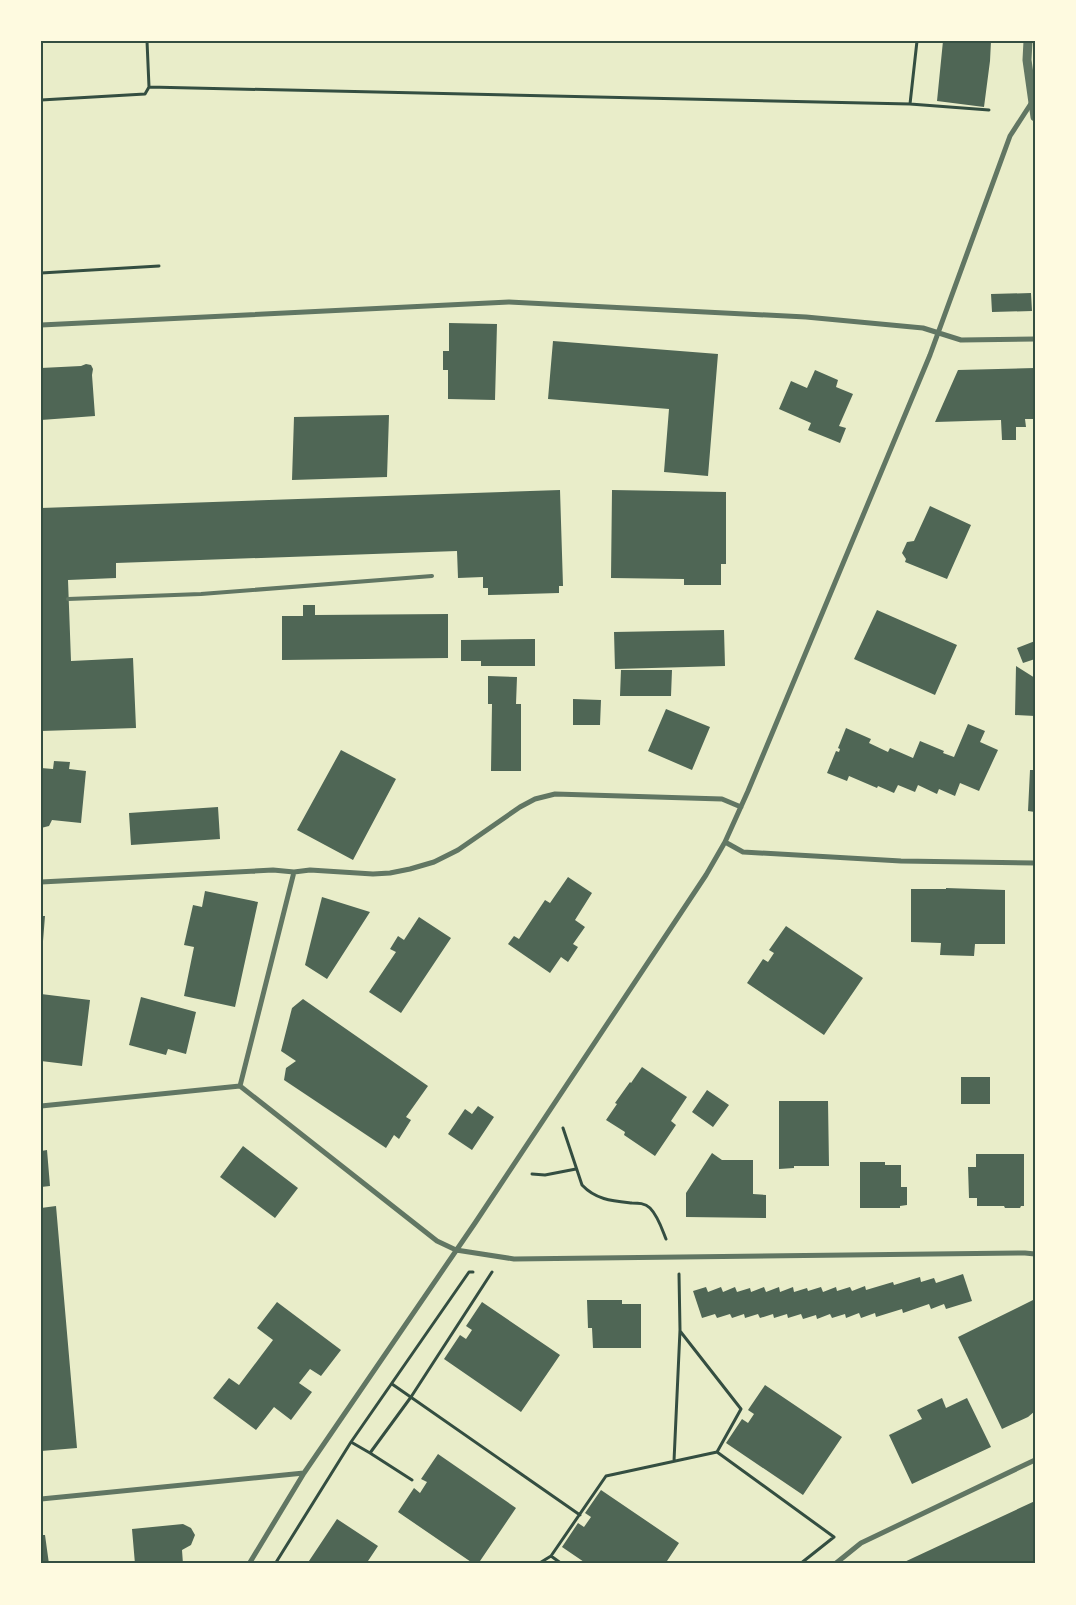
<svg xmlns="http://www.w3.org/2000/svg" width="1076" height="1605" viewBox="0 0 1076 1605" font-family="'Open Sans',sans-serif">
<rect width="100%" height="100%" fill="#e9edc9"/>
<path fill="#4f6655" d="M943 41H991L990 61 984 107 937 101Z
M1031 293 1032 311 992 312 991 294Z
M449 323 497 324 495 400 448 399V370H443V351H449Z
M553 341 718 354 708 476 664 472 669 409 548 399Z
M86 364 91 365 93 369 92 375 95 416 41 420V368L81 366Z
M1035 368V419H1025L1026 427H1016V440H1002L1001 420 935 422 958 370Z
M815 370 838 380 836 387 853 394 839 426 846 428 840 443 808 430 811 423 779 409 791 381 807 388Z
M389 415 387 477 292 480 294 417Z
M560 490 563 586H559V593L488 595V588H483V577L458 578 457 551 116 563V578L68 580 71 661 133 658 136 728 41 731V508Z
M612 490 726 492V564H721V585H684V579L611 578Z
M930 506 971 525 947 579 905 562 906 559 902 553 907 542 914 541Z
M303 605H315V615L448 614V658L282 660V616H303Z
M877 610 957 645 935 695 854 659Z
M724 630 725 666 615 669 614 632Z
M535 639V666H481V661H461V640Z
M1035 641V659L1023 663 1017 648Z
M1016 666 1035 678V716L1015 715Z
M621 670H672L671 696H620Z
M488 676 517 677 516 704H521V771H491L492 704H488Z
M573 699 601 700 600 725H573Z
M666 709 710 727 692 770 648 751Z
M968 724 985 731 980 742 998 750 979 791 960 783 955 796 939 789 937 794 918 785 915 792 898 785 894 793 878 786 877 788 849 776 847 781 827 773 836 751 839 752 840 749 838 748 846 728 871 739 869 743 888 752 890 748 913 758 920 741 944 751 943 753 954 757Z
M341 750 396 779 353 860 297 830Z
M54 761 70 762 69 769 86 771 81 823 52 820 49 826 41 828 43 776H41V768L53 769Z
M1030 770H1035V812L1028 811Z
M218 807 220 839 131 845 129 813Z
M568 877 592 893 575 920 585 927 573 944 578 947 568 962 561 957 550 973 508 944 514 936 519 939 545 900 550 903Z
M946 888 1005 890V944H975L974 956 940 955 941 943 911 942V889H946Z
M205 891 258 902 235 1007 184 996 194 947 184 945 193 905 202 907Z
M322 897 370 912 327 979 305 965Z
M41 916H45L43 941H41Z
M419 917 451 938 401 1013 369 992 396 952 390 949 398 936 404 940Z
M786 926 863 978 824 1035 747 983 763 959 768 962 774 953 769 950Z
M41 994 90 1000 82 1066 41 1061Z
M141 997 196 1012 186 1054 168 1049 166 1055 129 1045Z
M303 999 428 1086 406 1117 411 1120 399 1139 394 1135 386 1148 284 1080 286 1068 296 1061 281 1051 292 1008Z
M642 1067 687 1097 671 1121 676 1125 655 1156 624 1135 625 1132 606 1120 617 1104 615 1103 630 1082 631 1083Z
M961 1077H990V1104H961Z
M707 1090 729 1105 713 1127 692 1112Z
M779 1101H828L829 1166H794V1168L779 1169Z
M478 1106 494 1117 472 1150 448 1134 465 1109 472 1114Z
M243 1146 298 1188 275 1218 220 1177Z
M47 1150 50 1186 41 1187V1151Z
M712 1153 722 1160H753V1194L766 1195V1218L686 1217V1193Z
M976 1154H1024V1206H1021L1020 1208H1005L1004 1206H977V1198H969L968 1167H976Z
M860 1162H885V1165H901V1187H907V1205L900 1206V1208H860Z
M56 1206 77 1448 41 1451V1208Z
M963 1274 972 1301 946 1309 944 1304 931 1309 929 1304 903 1313 902 1309 876 1317 875 1313 861 1318 859 1313 846 1318 845 1314 832 1318 830 1314 817 1319 816 1315 803 1319 801 1314 788 1318 787 1314 774 1318 773 1314 760 1318 758 1314 745 1318 744 1314 732 1318 730 1314 717 1318 715 1314 702 1318 693 1291 706 1287 708 1292 721 1287 723 1292 735 1287 737 1292 750 1288 751 1292 764 1287 766 1292 779 1287 780 1292 793 1287 794 1292 807 1288 808 1291 821 1287 823 1292 836 1287 837 1291 850 1287 852 1291 865 1286 866 1290 893 1282 894 1285 920 1277 921 1282 934 1278 936 1283Z
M587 1300H622V1304H641V1348H593L592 1328H588Z
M1033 1300 1035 1303V1411L1028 1417 1002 1429 958 1337Z
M277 1302 341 1350 321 1376 310 1369 299 1383 312 1392 291 1420 274 1407 256 1430 213 1398 229 1378 239 1385 273 1340 257 1328Z
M482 1302 560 1355 521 1412 444 1359 460 1335 466 1339 472 1330 466 1326Z
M765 1385 842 1437 803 1495 726 1443 742 1419 748 1423 754 1414 748 1410Z
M942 1398 946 1408 967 1398 991 1447 912 1484 889 1435 922 1419 917 1410Z
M438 1454 516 1508 478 1564H474L398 1512 414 1488 420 1493 427 1482 421 1479Z
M601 1490 679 1543 665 1564H587L562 1547 578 1523 584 1527 591 1517 585 1513Z
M1035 1501V1564H900Z
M337 1519 378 1546 366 1564H307Z
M183 1524 191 1528 195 1535 191 1545 182 1550 183 1564H135L132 1529Z
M41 1535H45L49 1564H41Z"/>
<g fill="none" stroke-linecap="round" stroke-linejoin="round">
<path stroke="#344e41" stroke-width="3" d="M149 87 910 104 917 41
M41 100 145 94 149 87 147 41
M910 104 989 110
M41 273 159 266
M563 1128 582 1185C596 1200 613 1201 632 1203 638 1203 645 1203 650 1208 658 1216 662 1229 666 1239
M532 1174 545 1175 576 1169
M680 1331 741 1409 717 1452
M392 1384 580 1515
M370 1453 351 1442 469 1272H473
M674 1461 680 1330 679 1274
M412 1480 370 1453 411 1397 492 1272
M551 1556 562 1564
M275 1564 351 1442
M538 1564 551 1556 606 1476 717 1452 834 1537 800 1564"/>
<path stroke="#617663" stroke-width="4" d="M68 599 201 594 432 576"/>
<path stroke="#617663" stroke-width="5" d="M41 325 509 302 806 317 923 328 961 340 1035 339
M725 842 743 852 901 861 1035 863
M41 882 273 870 294 872 310 870 373 874 390 873 410 869 434 862 458 850 520 807 535 799 555 794 722 799 741 807
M240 1086 294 872
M41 1106 240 1086 437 1241 456 1250 514 1259 1025 1253 1035 1254
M41 1499 304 1473
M249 1564 304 1473 475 1223 706 875 725 842 748 791 930 355 1010 136 1032 102
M835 1564 861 1543 1035 1460"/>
<path stroke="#617663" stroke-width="9" d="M1028 41 1027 60 1035 117"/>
</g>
<rect width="1076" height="1605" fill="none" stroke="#fefae0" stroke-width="85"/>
<rect x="42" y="42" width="992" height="1520" fill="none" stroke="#344e41" stroke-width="2"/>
</svg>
